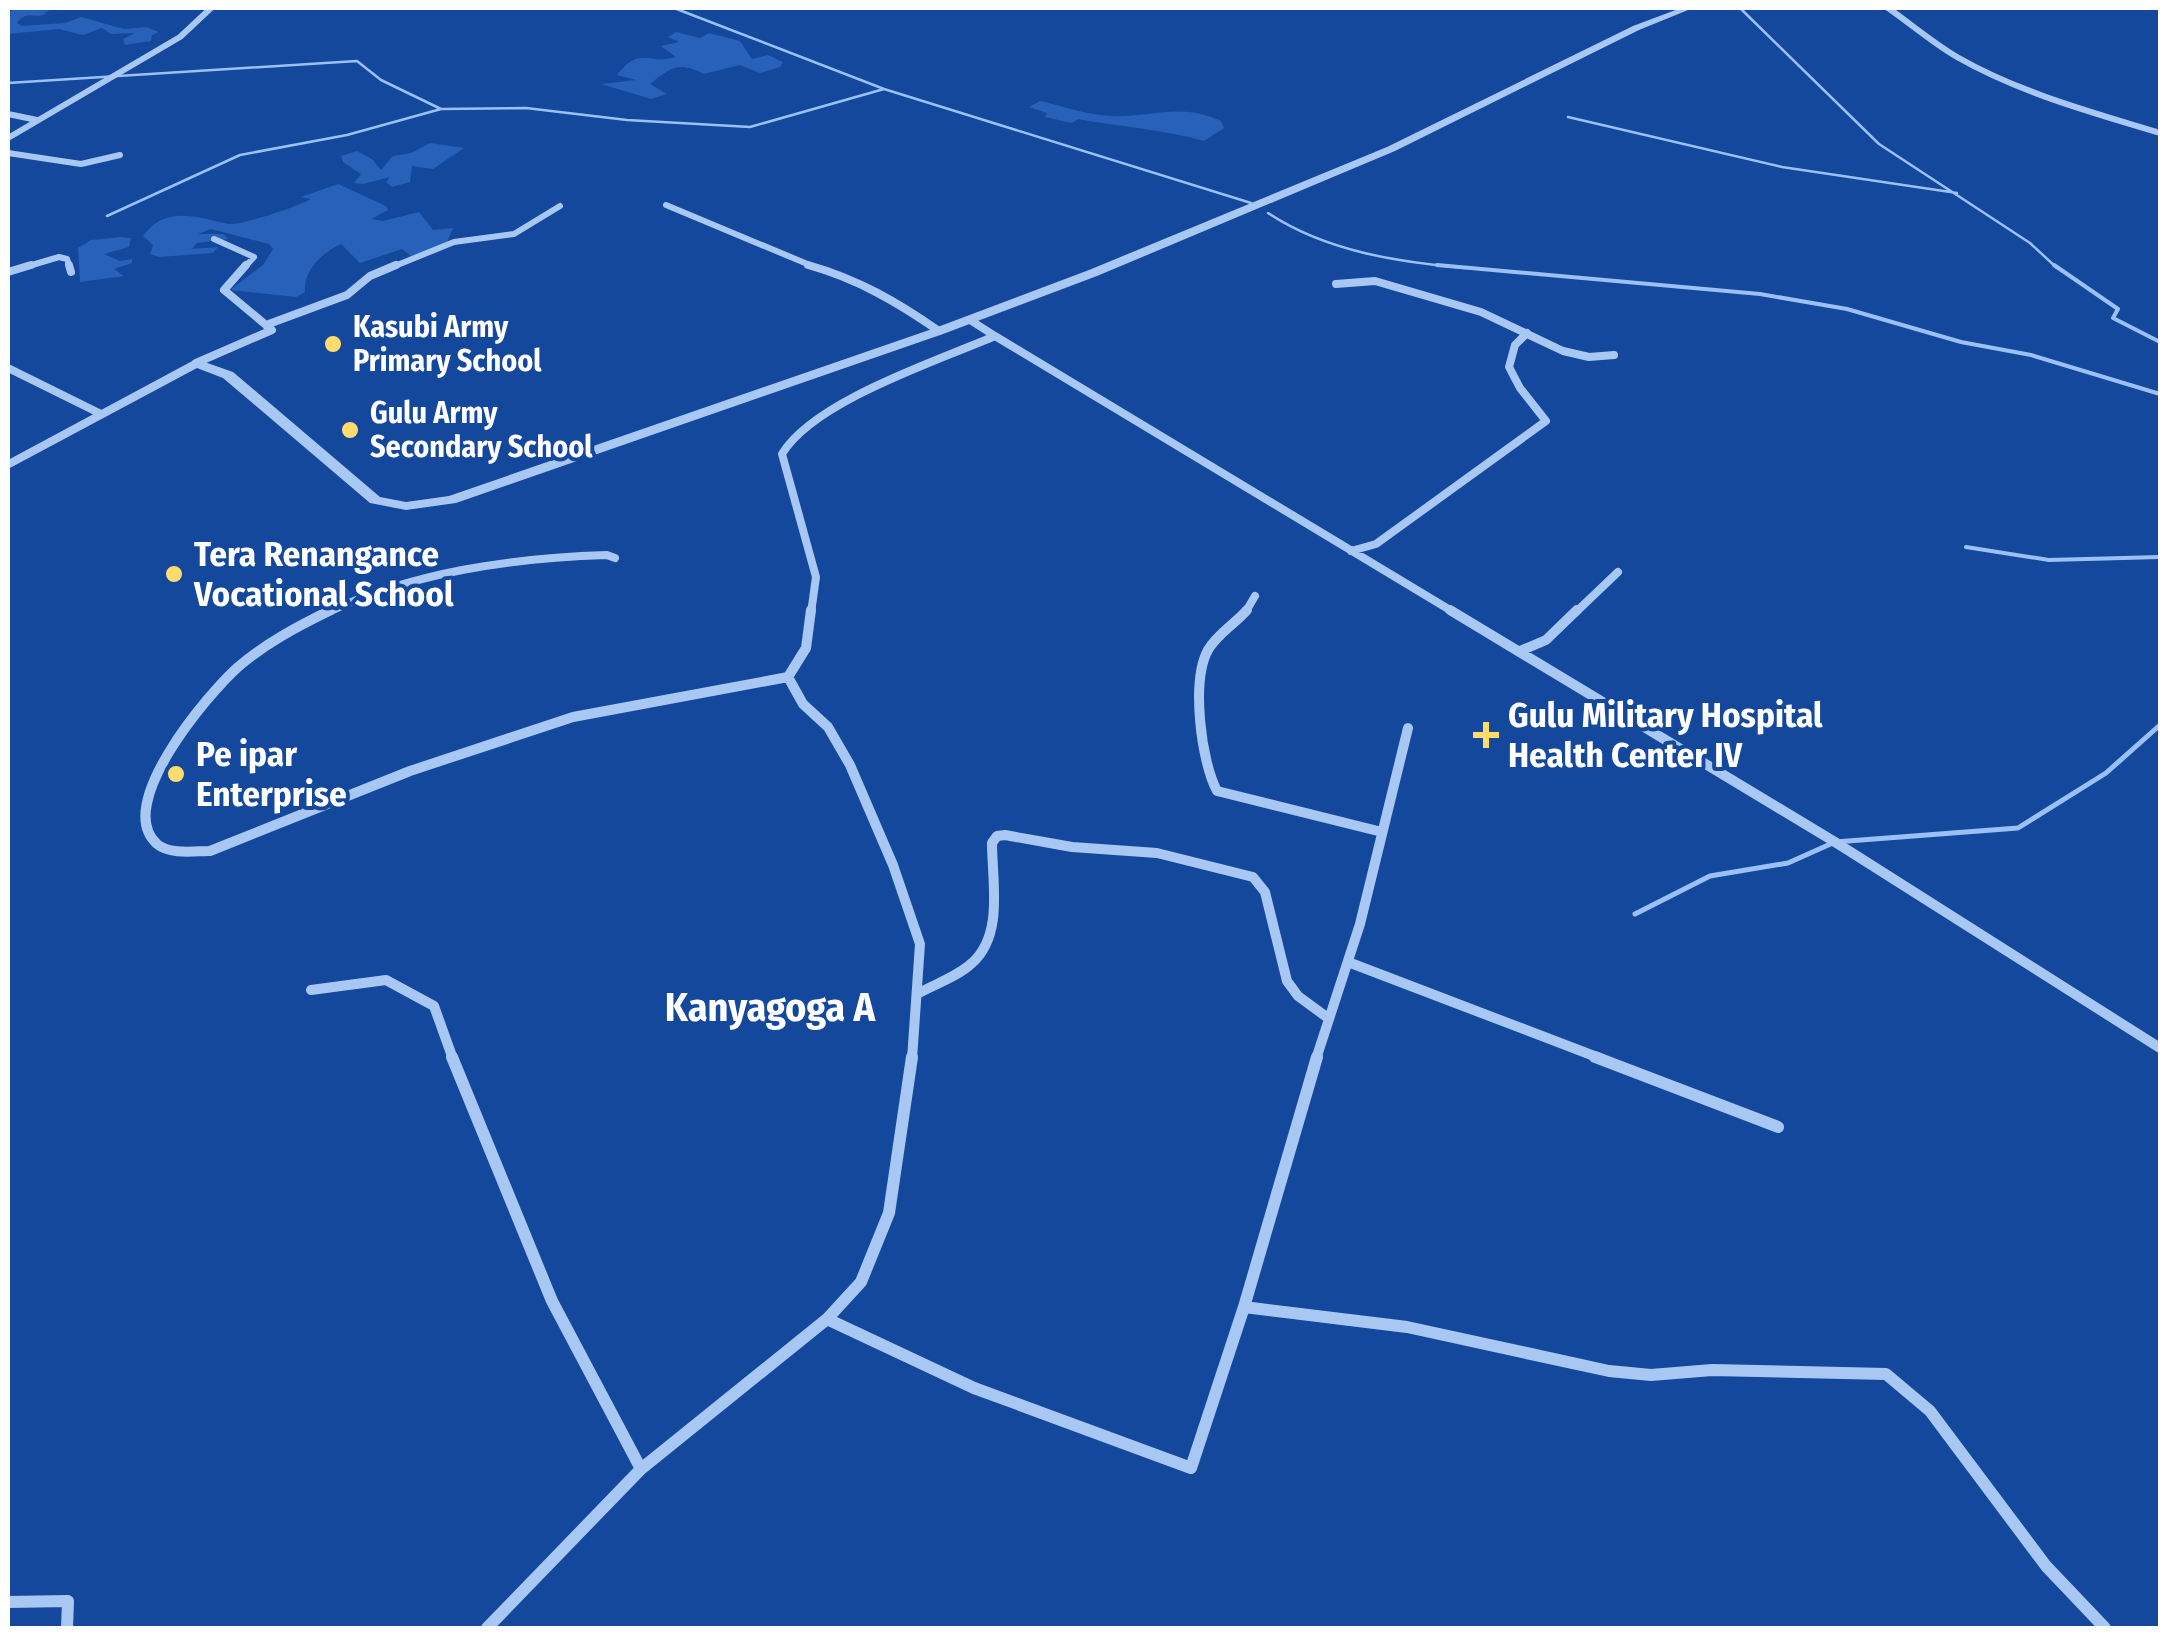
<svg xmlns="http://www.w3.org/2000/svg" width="2168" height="1636" viewBox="0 0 2168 1636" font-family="'Fira Sans Condensed',sans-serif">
<rect width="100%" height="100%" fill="#14489c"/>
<path fill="#2761b9" d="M18 8H52L43 15C31 18 26 11 17 23L22 26 65 23 81 17 124 29 146 27 159 32 152 35 151 41 125 45 123 39 135 33 111 34 102 28 83 35 59 29 8 34V12Z
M676 32 700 38 709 33 740 41 752 59 768 55 783 62 780 67 760 73 740 65 704 74C679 61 671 67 650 84L667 94 651 99 601 84 636 80 617 75C641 44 648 66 676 57L661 46 679 42 668 37Z
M1040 101C1063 106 1087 115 1111 116 1151 118 1180 102 1221 121L1224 128 1204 141C1162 129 1121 127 1078 119L1072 123 1045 117 1047 113 1029 107Z
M430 143 464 148 433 169 412 166 410 182 392 187 386 182 390 177 363 184 354 183 361 174 343 162 341 156 357 151 372 159 381 170 393 156 411 153Z
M338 184 386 206 388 210 371 219 383 221 419 212 433 230 453 228 445 247 415 259 402 249 360 263 341 244C322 253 303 270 305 292L296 297 230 290 263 265 273 249 269 244 211 229 198 234H223L229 239 197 243 192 249 218 247 213 253 159 257 150 254 153 245 143 236C166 204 198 218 229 224 240 226 302 205 311 199L301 197Z
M121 237 131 238 129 247 104 254 120 261 132 259V263L114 269 124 276 80 282 78 248 91 240Z"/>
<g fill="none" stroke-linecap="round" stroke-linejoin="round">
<path stroke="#9bc0f6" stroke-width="2.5" d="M674 8 884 89 1251 203
M1740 8 1879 144 2030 243 2057 268
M8 83 357 61 381 80 441 109
M1568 117 1782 167 1957 193
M1268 213C1325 251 1397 262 1465 268
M107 216 240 155 347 135 441 109 526 108 627 120 750 127 884 89"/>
<path stroke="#9bc0f6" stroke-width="4" d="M1437 265 1760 294 1847 309 1961 342 2031 355 2160 394
M2054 265 2118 309 2113 318 2160 342
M1966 547 2049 560 2160 557"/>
<path stroke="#9bc0f6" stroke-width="5" d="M1635 914 1710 876 1788 863 1835 842 2018 828 2106 773 2160 725"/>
<path stroke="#a9c7f3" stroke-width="6" d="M1888 8C1911 24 1933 43 1957 57 2020 93 2091 112 2160 133
M8 114 37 120
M8 138 180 37 211 8
M8 153 81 164 120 155
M666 205 817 268
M214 239 254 257 244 268
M22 268 59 257 67 259 70 268
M390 268 454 242 514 234 560 206"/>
<path stroke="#a9c7f3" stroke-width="8" d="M69 265 71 272
M808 265C858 279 897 302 939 331
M8 272 31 265
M1336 284 1375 281 1481 312 1563 351 1589 357 1614 355
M266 325 347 295 370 276 396 265
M995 336 1455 613
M196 363 272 330 224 290 246 265
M8 368 101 414
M1351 551 1376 544 1546 421 1520 388 1509 367 1515 345 1527 333
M326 613C414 572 511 558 607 555L615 558
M811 613 816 577 782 454C814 401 937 361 995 336L970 320
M1245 613 1255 596
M1575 613 1618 572"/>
<path stroke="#a9c7f3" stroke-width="10" d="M331 610C298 626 266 643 238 667 208 694 113 805 157 844 170 855 195 851 210 851L410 771 573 717 788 677
M811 610 806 648 788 677 803 704 828 727 850 765 893 865 920 944 912 1059
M1247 610C1235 624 1217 634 1208 650 1191 681 1201 761 1217 791L1378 831
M1450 610 1835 842 2160 1048
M1520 651 1546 640 1577 610
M1348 962 1602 1059
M311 990 386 980 434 1006 453 1059
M917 994C935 984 957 977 972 963 1004 935 992 881 992 843L997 836 1005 835 1072 847 1157 853 1253 877 1265 892 1287 981 1298 996 1328 1018
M1316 1059 1360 924 1408 728"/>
<path stroke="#a9c7f3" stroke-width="12" d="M452 1057 552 1301 641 1469
M1595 1057 1778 1127
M1244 1307 1317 1057
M827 1319 861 1282 889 1213 912 1057
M8 1602 68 1601 67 1628
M487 1628 641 1469 827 1319 974 1388 1191 1468 1244 1307 1407 1327 1609 1371 1651 1375 1712 1370 1886 1374 1930 1411 2046 1566 2105 1628"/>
<path fill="#a9c7f3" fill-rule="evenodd" d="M1681 8H1693L1639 30 1395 151 1097 276 943 334 456 503 406 510 370 503 223 378 197 368 8 469V460L196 359 233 372 380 497 406 502 449 496 935 328 1089 270 1387 147 1633 26Z"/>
</g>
<g fill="#ffdc6b" stroke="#14489c" stroke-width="4">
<circle cx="333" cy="344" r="10"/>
<circle cx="350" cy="430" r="10"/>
<circle cx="174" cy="574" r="10"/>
<path d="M1481 720h10v10h10v10h-10v10h-10v-10h-10v-10h10z"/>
<circle cx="176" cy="774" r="10"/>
</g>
<g text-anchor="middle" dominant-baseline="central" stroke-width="8" stroke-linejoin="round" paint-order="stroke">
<g font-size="30" font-weight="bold" fill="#fff" stroke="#14489c" text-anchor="start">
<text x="353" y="327">Kasubi Army<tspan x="353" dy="34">Primary School</tspan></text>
<text x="370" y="413">Gulu Army<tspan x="370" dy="34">Secondary School</tspan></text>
</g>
<g font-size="35" font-weight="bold" fill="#fff" stroke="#14489c" text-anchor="start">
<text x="194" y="554">Tera Renangance<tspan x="194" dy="40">Vocational School</tspan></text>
<text x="1508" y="715">Gulu Military Hospital<tspan x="1508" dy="40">Health Center IV</tspan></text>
<text x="196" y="754">Pe ipar<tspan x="196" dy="40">Enterprise</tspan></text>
</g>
<g font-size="40" font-weight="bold" fill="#fff" stroke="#14489c">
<text x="770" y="1008">Kanyagoga A</text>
</g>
</g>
<rect width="2168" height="1636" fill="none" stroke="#ffffff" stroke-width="20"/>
</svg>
